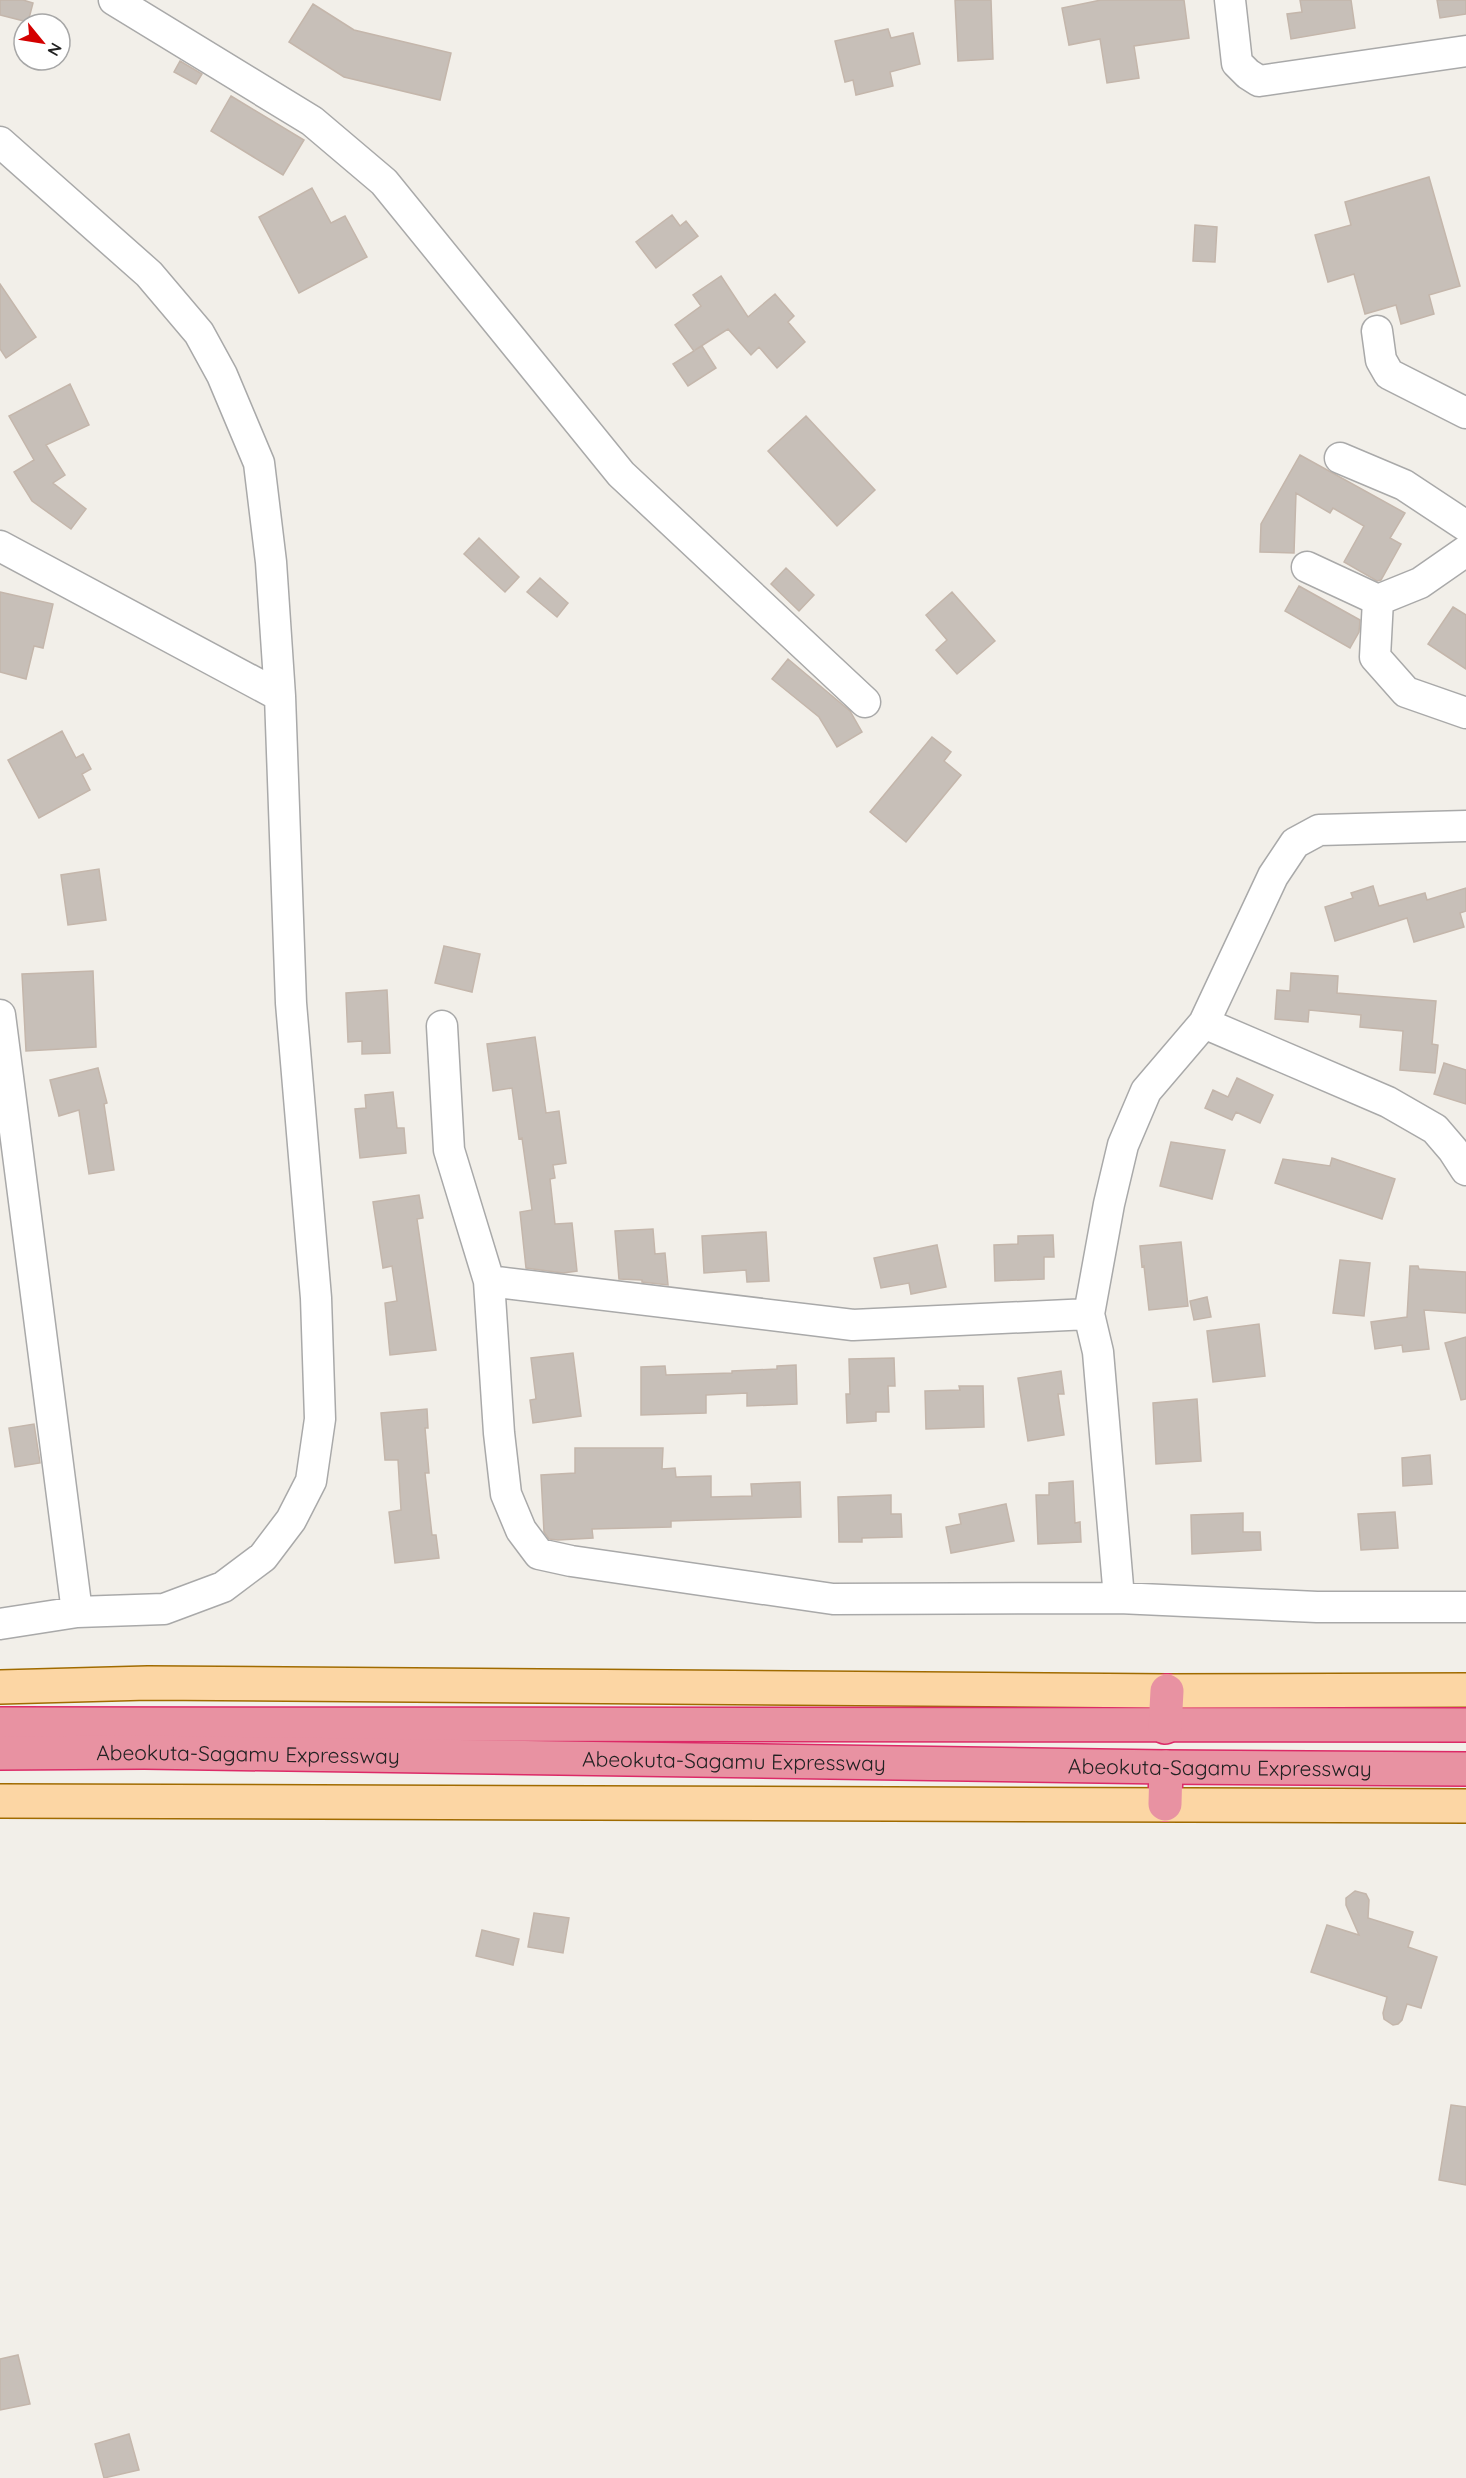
<svg xmlns="http://www.w3.org/2000/svg" width="1466" height="2478" viewBox="0 0 1466 2478" font-family="Quicksand,sans-serif">
<rect width="100%" height="100%" fill="#f2efe9"/>
<path fill="#c7bfb8" stroke="#c4b6ab" stroke-width="1.5" d="M0 0H23L33 3 28 22 0 15Z
M955 0H991L993 59 958 61Z
M1101 0H1184L1189 38 1134 46 1139 78 1107 83 1100 39 1069 45 1062 8Z
M1300 0H1351L1355 28 1291 39 1287 14 1302 12Z
M1437 0H1466V14L1440 18Z
M313 4 354 30 451 53 440 100 344 77 289 42Z
M888 29 891 38 913 33 920 64 890 72 893 86 856 95 853 80 845 82 835 41Z
M180 61 202 74 196 84 174 72Z
M231 96 304 140 283 175 211 131Z
M1429 177 1460 286 1429 295 1434 314 1401 324 1396 305 1365 314 1354 274 1328 282 1315 235 1351 225 1345 202Z
M312 188 331 223 345 216 367 257 299 293 259 217Z
M672 215 680 226 686 221 698 236 656 268 636 242Z
M1195 225 1217 227 1215 262 1193 261Z
M721 276 748 317 775 294 794 316 788 322 805 342 777 368 759 347 751 355 728 329 695 350 702 346 716 368 688 386 673 364 694 351 675 325 701 306 693 295Z
M0 284 36 337 6 358 0 349Z
M70 384 89 425 46 445 65 475 53 483 86 509 71 529 32 501 14 472 34 460 9 416Z
M806 416 875 490 837 526 768 451Z
M1300 455 1405 513 1390 538 1401 544 1381 580 1377 581 1344 562 1364 526 1333 508 1330 513 1296 493 1294 553 1260 552 1261 524Z
M479 538 519 577 505 592 464 554Z
M786 568 814 595 799 611 771 584Z
M540 578 568 603 557 617 527 592Z
M1299 586 1360 620 1359 632 1350 648 1285 611Z
M0 592 53 604 43 648 34 646 26 679 0 672Z
M952 592 995 641 957 674 936 650 947 640 926 615Z
M1453 607 1466 615V669L1428 644Z
M788 659 850 711 862 732 837 747 819 717 772 679Z
M62 731 76 758 83 754 91 769 82 774 90 790 39 818 8 760Z
M932 737 951 752 944 761 961 775 906 842 870 812Z
M99 869 106 920 68 925 61 875Z
M1373 886 1379 906 1425 893 1427 900 1466 888V911L1460 913 1464 927 1414 942 1407 918 1335 941 1325 907 1353 898 1351 893Z
M444 946 480 954 472 992 435 983Z
M93 971 96 1047 26 1051 22 974Z
M1291 973 1338 976 1337 993 1436 1001 1432 1044 1438 1045 1435 1073 1400 1070 1403 1031 1360 1027 1361 1015 1309 1010 1308 1022 1275 1019 1277 990 1290 991Z
M387 990 390 1053 362 1054V1041L348 1042 346 993Z
M535 1037 546 1113 559 1111 566 1163 553 1165 555 1178 550 1179 555 1224 572 1223 577 1271 563 1273 526 1268 520 1212 532 1210 522 1138 519 1139 512 1088 493 1091 487 1044Z
M1444 1063 1466 1070V1104L1434 1094Z
M98 1068 107 1103 104 1104 114 1170 89 1174 79 1110 59 1116 50 1080Z
M1237 1078 1273 1095 1260 1123 1236 1112 1232 1120 1205 1108 1213 1090 1228 1097Z
M393 1092 397 1128H404L406 1153 360 1158 355 1109 366 1108 365 1095Z
M1171 1142 1225 1150 1212 1199 1160 1186Z
M1332 1158 1395 1179 1382 1219 1275 1183 1283 1159 1330 1166Z
M419 1195 423 1218 417 1219 436 1350 390 1355 385 1303 397 1301 392 1266 383 1268 373 1202Z
M653 1229 655 1254 665 1253 668 1285 642 1282V1280L619 1279 615 1231Z
M766 1232 769 1281 747 1282 746 1270 704 1273 702 1236Z
M1053 1235 1054 1257H1044V1279L995 1281 994 1245 1018 1244V1236Z
M1181 1242 1188 1306 1149 1310 1144 1266 1142 1267 1140 1246Z
M937 1245 946 1287 911 1294 909 1283 881 1288 874 1258Z
M1340 1260 1370 1263 1364 1316 1333 1313Z
M1410 1266H1418L1419 1269 1466 1272V1313L1424 1310 1429 1349 1403 1352 1402 1345 1375 1349 1371 1322 1407 1317Z
M1207 1297 1211 1317 1194 1320 1190 1301Z
M1259 1324 1265 1376 1213 1382 1207 1331Z
M1466 1337V1399L1461 1400 1445 1343Z
M573 1353 581 1416 533 1423 530 1400 536 1399 531 1358Z
M894 1358 895 1386H888L889 1412H876V1421L847 1423 846 1394H850L849 1359Z
M796 1365 797 1404 747 1406V1393L706 1395V1413L641 1415V1367L665 1366 666 1375 732 1373V1371L777 1369V1366Z
M1061 1371 1064 1394H1058L1064 1435 1028 1441 1018 1378Z
M959 1386H983L984 1427 926 1429 925 1391 960 1390Z
M1197 1399 1201 1461 1156 1464 1153 1403Z
M427 1409 428 1428H425L429 1473H425L432 1535H436L439 1558 395 1563 389 1512 401 1510 398 1460H385L381 1413Z
M34 1424 40 1463 15 1467 9 1428Z
M575 1448H663L662 1469 675 1468 676 1477 711 1476V1497L752 1496 751 1484 800 1482 801 1517 671 1521V1527L592 1529 593 1538 558 1540 549 1539 544 1532 541 1475 575 1473Z
M1430 1455 1432 1484 1403 1486 1402 1458Z
M1073 1481 1075 1523 1080 1522 1081 1542 1038 1544 1036 1495H1049V1483Z
M891 1495V1514H901L902 1537 862 1538V1542H839L838 1497Z
M1006 1504 1014 1541 951 1553 946 1527 961 1524 959 1514Z
M1395 1512 1398 1548 1361 1550 1358 1514Z
M1243 1513V1532H1260L1261 1550 1192 1554 1191 1515Z
M1355 1891 1366 1894 1369 1900 1368 1918 1413 1932 1408 1947 1437 1957 1421 2008 1407 2004 1402 2020 1398 2024 1393 2025 1384 2019 1383 2013 1387 1997 1311 1972 1327 1925 1359 1935 1346 1905V1898Z
M534 1913 569 1918 563 1953 528 1947Z
M482 1930 519 1939 513 1965 476 1956Z
M1451 2105 1466 2107V2185L1439 2180Z
M18 2355 30 2404 0 2410V2359Z
M129 2434 139 2470 104 2478 95 2444Z"/>
<g fill="none" stroke-linecap="round" stroke-linejoin="round">
<defs>
<path id="minor" d="M114 0 312 121 384 182 621 474 865 702
M1230 0 1237 63 1248 74 1259 81 1466 51
M0 142 149 274 199 333 222 375 259 463 271 562 280 696 291 1003 316 1298 320 1419 311 1481 291 1520 263 1557 223 1587 164 1609 77 1612 0 1624
M1377 331 1381 360 1389 374 1466 413
M1340 458 1404 485 1466 526
M0 546 280 696
M1307 567 1378 600 1420 583 1466 551
M1378 600 1375 657 1406 692 1466 713
M0 1015 77 1612
M1204 1023 1388 1102 1435 1129 1453 1150 1466 1170
M442 1026 449 1150 489 1281 499 1433 506 1494 521 1530 539 1554 571 1561 833 1599 1119 1598 1317 1607H1466
M489 1281 853 1325 1089 1314
M1119 1598 1098 1352 1089 1314 1109 1204 1123 1145 1146 1091 1204 1023 1273 876 1295 843 1319 830 1466 826"/>
<path id="major" d="M0 1687 148 1683 1167 1691 1466 1690
M0 1801 1466 1806"/>
<g id="highway">
<path d="M0 1724 1466 1725"/>
<path d="M1165 1727 1167 1691"/>
<path id="s1" d="M0 1753 144 1752 1166 1767 1466 1769"/>
<path d="M1165 1804 1166 1767"/>
</g>
</defs>
<use href="#minor" stroke="#a9a9a9" stroke-width="33"/>
<use href="#major" stroke="#a06b00" stroke-width="36"/>
<use href="#highway" stroke="#dc2a67" stroke-width="36"/>
<use href="#minor" stroke="#fff" stroke-width="30"/>
<use href="#major" stroke="#fcd6a4" stroke-width="33"/>
<use href="#highway" stroke="#e892a2" stroke-width="33"/>
</g>
<g text-anchor="middle" dominant-baseline="central" stroke-width="4.5" stroke-linejoin="round" paint-order="stroke">
<g font-size="21" fill="#222" stroke="#fff">
<text stroke="none"><textPath href="#s1" startOffset="248">Abeokuta-Sagamu Expressway</textPath></text>
<text stroke="none"><textPath href="#s1" startOffset="734">Abeokuta-Sagamu Expressway</textPath></text>
<text stroke="none"><textPath href="#s1" startOffset="1220">Abeokuta-Sagamu Expressway</textPath></text>
</g>
</g>
<g transform="translate(42 42) rotate(120)"><circle r="28" fill="#ffffff" stroke="#a7a7a7" stroke-width="1.5"/>
<path d="M0-4.5L10 22L0 15L-10 22Z" fill="#d40000"/>
<text y="-9" font-size="16" font-weight="bold" text-anchor="middle" fill="#222222">N</text>
</g>
</svg>
